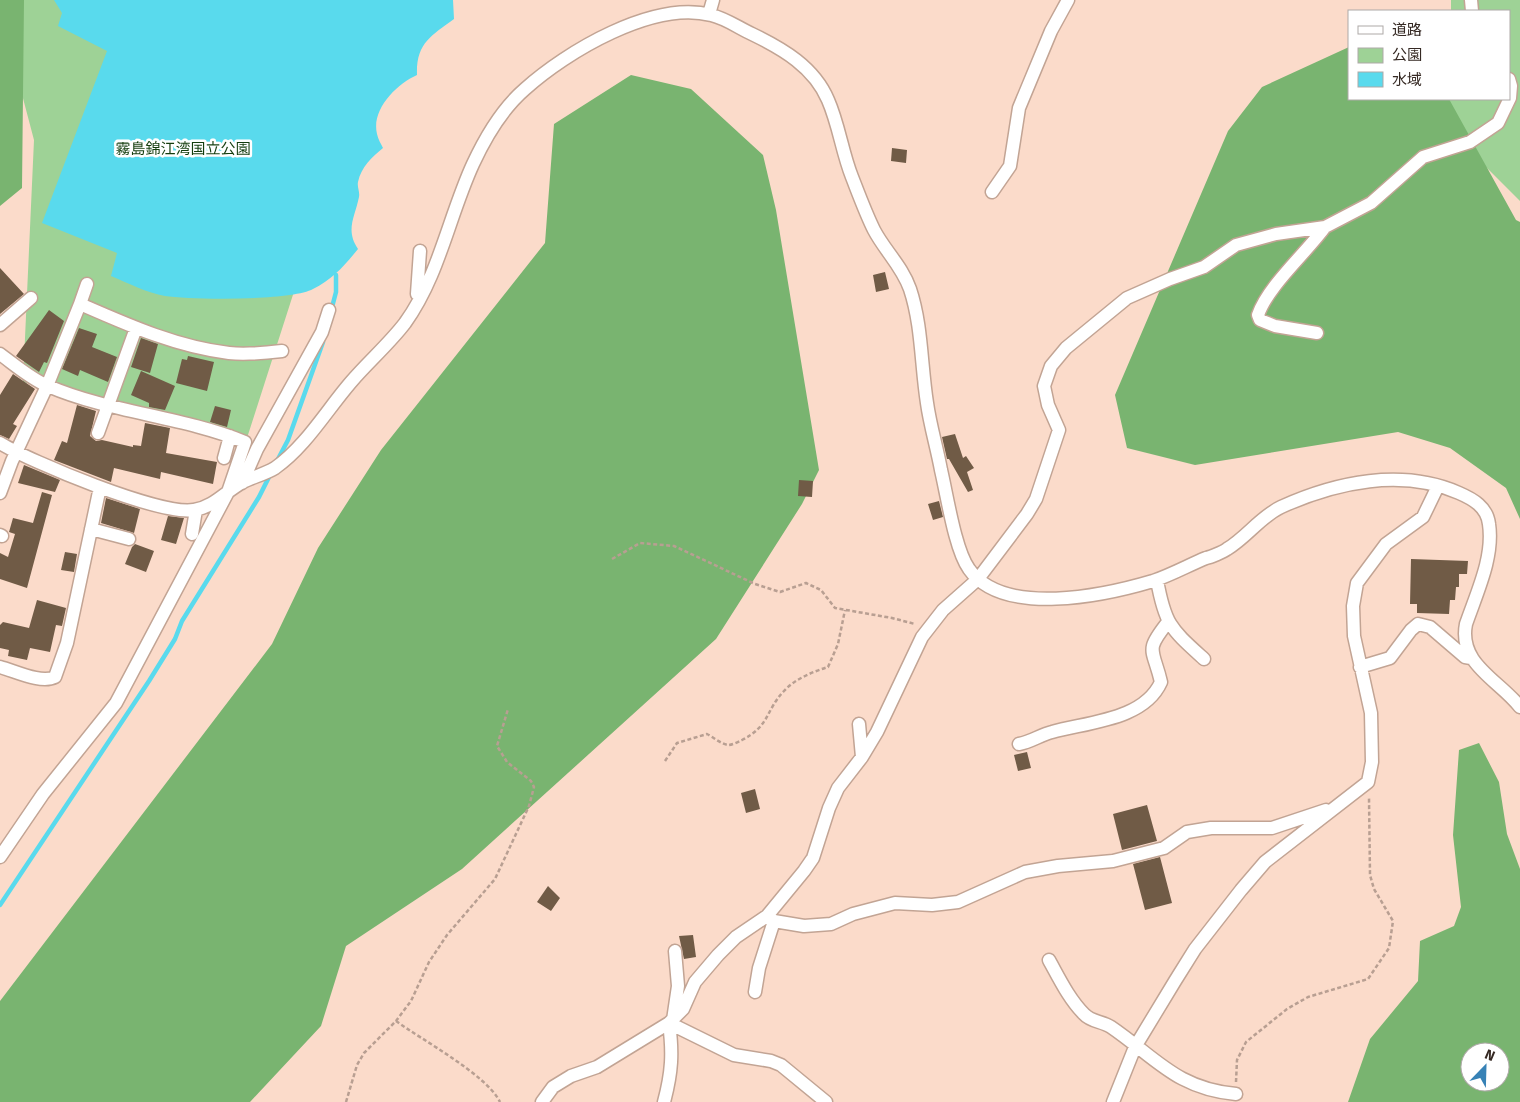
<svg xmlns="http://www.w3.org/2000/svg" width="1520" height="1102" viewBox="0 0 1520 1102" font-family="'Fira Sans','Noto Sans JP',sans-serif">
<rect width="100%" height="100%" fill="#fbdbca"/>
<path fill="#9ed296" d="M0 0H431L368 61 247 438 23 382 34 140 0 11Z
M1451 0H1520V201L1448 129 1449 99H1509V11H1451Z"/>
<path fill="#79b470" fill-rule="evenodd" d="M0 0H24L22 188 0 206Z
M1349 47V99H1449L1516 220 1520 222V519L1506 488 1450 448 1398 432 1195 465 1127 448 1115 395 1228 131 1262 87Z
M631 75 691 89 763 155 776 210 819 470 802 504 716 639 462 869 346 946 321 1026 250 1102H0V1001L272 644 318 548 381 450 545 243 554 124Z
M1479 743 1499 782 1507 834 1520 869V1102H1348L1370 1039 1418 981 1420 941 1454 926 1461 907 1453 835 1459 750ZM1470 1052H1500V1082H1470Z"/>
<path fill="#59daed" d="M54 0H453L454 19C431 36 416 43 417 75 397 84 371 109 377 134 378 139 381 144 383 148 372 157 361 167 358 182 357 187 360 192 359 197 355 217 345 230 358 249 345 265 332 280 313 289 291 301 191 300 165 296 147 293 128 283 111 276L117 253 42 223 107 51 58 26 62 13Z"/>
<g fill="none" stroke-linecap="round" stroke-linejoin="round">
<path stroke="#59daed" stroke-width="4.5" d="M331 311 336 292V275
M277 461 288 440 323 342
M0 905 149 681 175 639 182 621 259 497 270 475"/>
</g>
<path fill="#705b46" d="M892 148 907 150 906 163 891 161Z
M0 268 24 294 0 314Z
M885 272 889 289 876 292 873 275Z
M49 310 64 321 47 363 44 362 39 372 16 356Z
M79 328 97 334 92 347 117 357 108 382 80 370 78 376 62 369Z
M141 338 158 344 150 373 131 367Z
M188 356 214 362 207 391 176 383 182 359 187 360Z
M141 371 175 386 165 410 149 407V403L131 395Z
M13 374 35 389 13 424 17 426 9 439 0 435V395Z
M77 405 96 411 90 436 96 441 102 440 133 447V445L141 446 145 423 170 428 166 453 217 462 213 484 161 472 160 479 114 468 111 482 54 460 62 441 67 443Z
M215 406 231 410 227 427 210 422Z
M955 434 963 458 966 456 974 468 967 472 973 490 968 492 949 459H947L942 437Z
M24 465 60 480 55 492 18 483Z
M799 480 813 481 812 497 798 496Z
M42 492 52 495 27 588 0 579V553L8 557 15 534 9 532 13 518 33 523Z
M106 498 140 509 134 533 101 523Z
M939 501 943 517 933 520 928 504Z
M168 516 184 518 176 544 161 540Z
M135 544 154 551 146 572 125 564 132 547Z
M65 552 77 554 74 572 61 570Z
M1411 559 1468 561 1467 574H1459V587H1456L1455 600H1450L1449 614 1417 613V604H1410Z
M37 600 66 608 62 626 56 625 50 652 30 648 27 660 8 656 9 650 0 648V625L3 622 29 628Z
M1027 752 1031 768 1018 771 1014 755Z
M755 789 760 809 746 813 741 793Z
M1147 805 1157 841 1122 850 1113 814Z
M1160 857 1172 903 1145 910 1133 864Z
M548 886 560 898 551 911 537 902Z
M693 935 696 957 684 959 679 936Z"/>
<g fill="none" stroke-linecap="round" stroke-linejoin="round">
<defs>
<path id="minor" d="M1471 0 1472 11
M709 14 713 0
M992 192 1010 166 1019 108 1051 31 1068 0
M417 294 420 251
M80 304 87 284
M0 325 31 298
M1317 333 1275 326 1260 320 1258 315C1268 286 1306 253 1325 227
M0 354C15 365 31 379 48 386 111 413 181 416 245 442L228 492 116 703 43 794 0 857
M98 433 136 328
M0 443C31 462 161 516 194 510 214 507 226 491 243 482 253 477 265 474 275 468 306 446 326 411 351 382 368 362 389 344 405 323 439 276 449 216 473 164 485 138 503 108 525 89 566 52 653 0 711 15 725 18 739 28 752 34 783 49 814 67 828 100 839 125 842 152 852 177 859 195 866 214 874 230 885 251 902 266 910 289 922 325 921 365 927 403 930 425 937 448 941 470 947 495 955 550 969 569 1003 618 1106 595 1153 581 1171 575 1189 565 1206 558 1211 557 1223 552 1227 549 1247 537 1260 517 1281 507 1336 482 1402 468 1459 493 1473 499 1487 507 1489 524 1494 557 1477 592 1466 624 1458 664 1499 680 1520 707
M224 458 230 436
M242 483 257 449 322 332 329 310
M0 493 12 461 47 386 80 304C128 325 177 347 229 353 247 355 265 353 282 351
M91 529 129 539
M192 534 196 510
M0 535 2 536
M1157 580C1165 625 1171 629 1204 659
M0 667C15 671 41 684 55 677L67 643 100 487
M1360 667 1390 658 1411 630 1418 624 1430 627 1465 657 1471 658
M859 724 862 757
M1019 744C1031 742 1040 735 1052 732 1088 722 1144 720 1161 682 1153 648 1144 652 1168 622
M767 916 774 921 804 926 831 924 853 914 895 903 932 905 958 902 1025 872 1058 866 1113 861 1164 848 1187 832 1211 828H1272L1326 810
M1049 960C1059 978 1069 999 1084 1014 1091 1022 1102 1021 1111 1027 1155 1057 1177 1089 1236 1094
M755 992 759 968 774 921
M673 1020 678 986 675 951
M669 1023 734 1055 771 1061 781 1065 826 1102
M542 1102 553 1087 571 1076 597 1067 669 1023 683 1009 695 982 718 955 736 937 767 916 804 871 813 858 829 808 838 788 862 757 877 732 922 637 943 610 978 579 1027 514 1036 499 1059 430 1048 405 1044 386 1051 366 1066 348 1127 298 1170 279 1204 267 1236 245 1276 234 1325 227 1371 203 1423 157 1470 142 1498 123 1510 98 1511 86 1509 79
M664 1102C672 1072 673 1053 669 1023
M1113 1102 1135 1047 1175 981 1195 949 1241 890 1265 862 1368 782 1372 762 1371 713 1354 636 1353 606 1357 583 1386 544 1423 517 1438 486"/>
</defs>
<use href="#minor" stroke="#c2a494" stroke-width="15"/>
<path stroke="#b89f92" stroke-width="2.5" stroke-dasharray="4 2.5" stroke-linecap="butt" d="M612 559 640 543 674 546 755 584 780 592 806 583 821 590 835 608 892 618 915 624
M665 761 677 743 707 734C713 737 721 744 728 745 732 745 738 742 742 740 770 726 765 711 784 691 795 679 812 672 828 667L838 644 845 610
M396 1021C422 1040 487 1075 500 1102
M1236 1082 1237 1060 1246 1042 1287 1009 1308 997 1368 979 1389 948 1393 921 1374 889 1370 875 1369 798
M346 1102 357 1065 364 1053 396 1021 411 1001 429 962 447 935 495 879 529 806 534 787 531 781 507 762 497 746 508 709"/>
<use href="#minor" stroke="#fff" stroke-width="12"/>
</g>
<g text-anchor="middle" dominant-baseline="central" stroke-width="5" stroke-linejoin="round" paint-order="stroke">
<g font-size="15" fill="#143d0e" stroke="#fff">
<text x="183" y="149">霧島錦江湾国立公園</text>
</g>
</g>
<rect x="1348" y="10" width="162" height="90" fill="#ffffff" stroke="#aea9a7"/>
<rect x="1358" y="26" width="25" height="8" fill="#ffffff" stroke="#aea9a7"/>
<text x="1392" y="35" font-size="15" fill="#352923">道路</text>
<rect x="1358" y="48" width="25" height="15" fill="#9ed296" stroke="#aea9a7"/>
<text x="1392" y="60" font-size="15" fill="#352923">公園</text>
<rect x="1358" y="72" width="25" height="15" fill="#59daed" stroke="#aea9a7"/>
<text x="1392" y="85" font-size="15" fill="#352923">水域</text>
<g transform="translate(1485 1067) rotate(23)"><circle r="24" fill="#ffffff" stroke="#aea9a7"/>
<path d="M0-4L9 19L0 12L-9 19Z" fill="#3782b6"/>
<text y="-8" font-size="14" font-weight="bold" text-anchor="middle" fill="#352923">N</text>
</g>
</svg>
